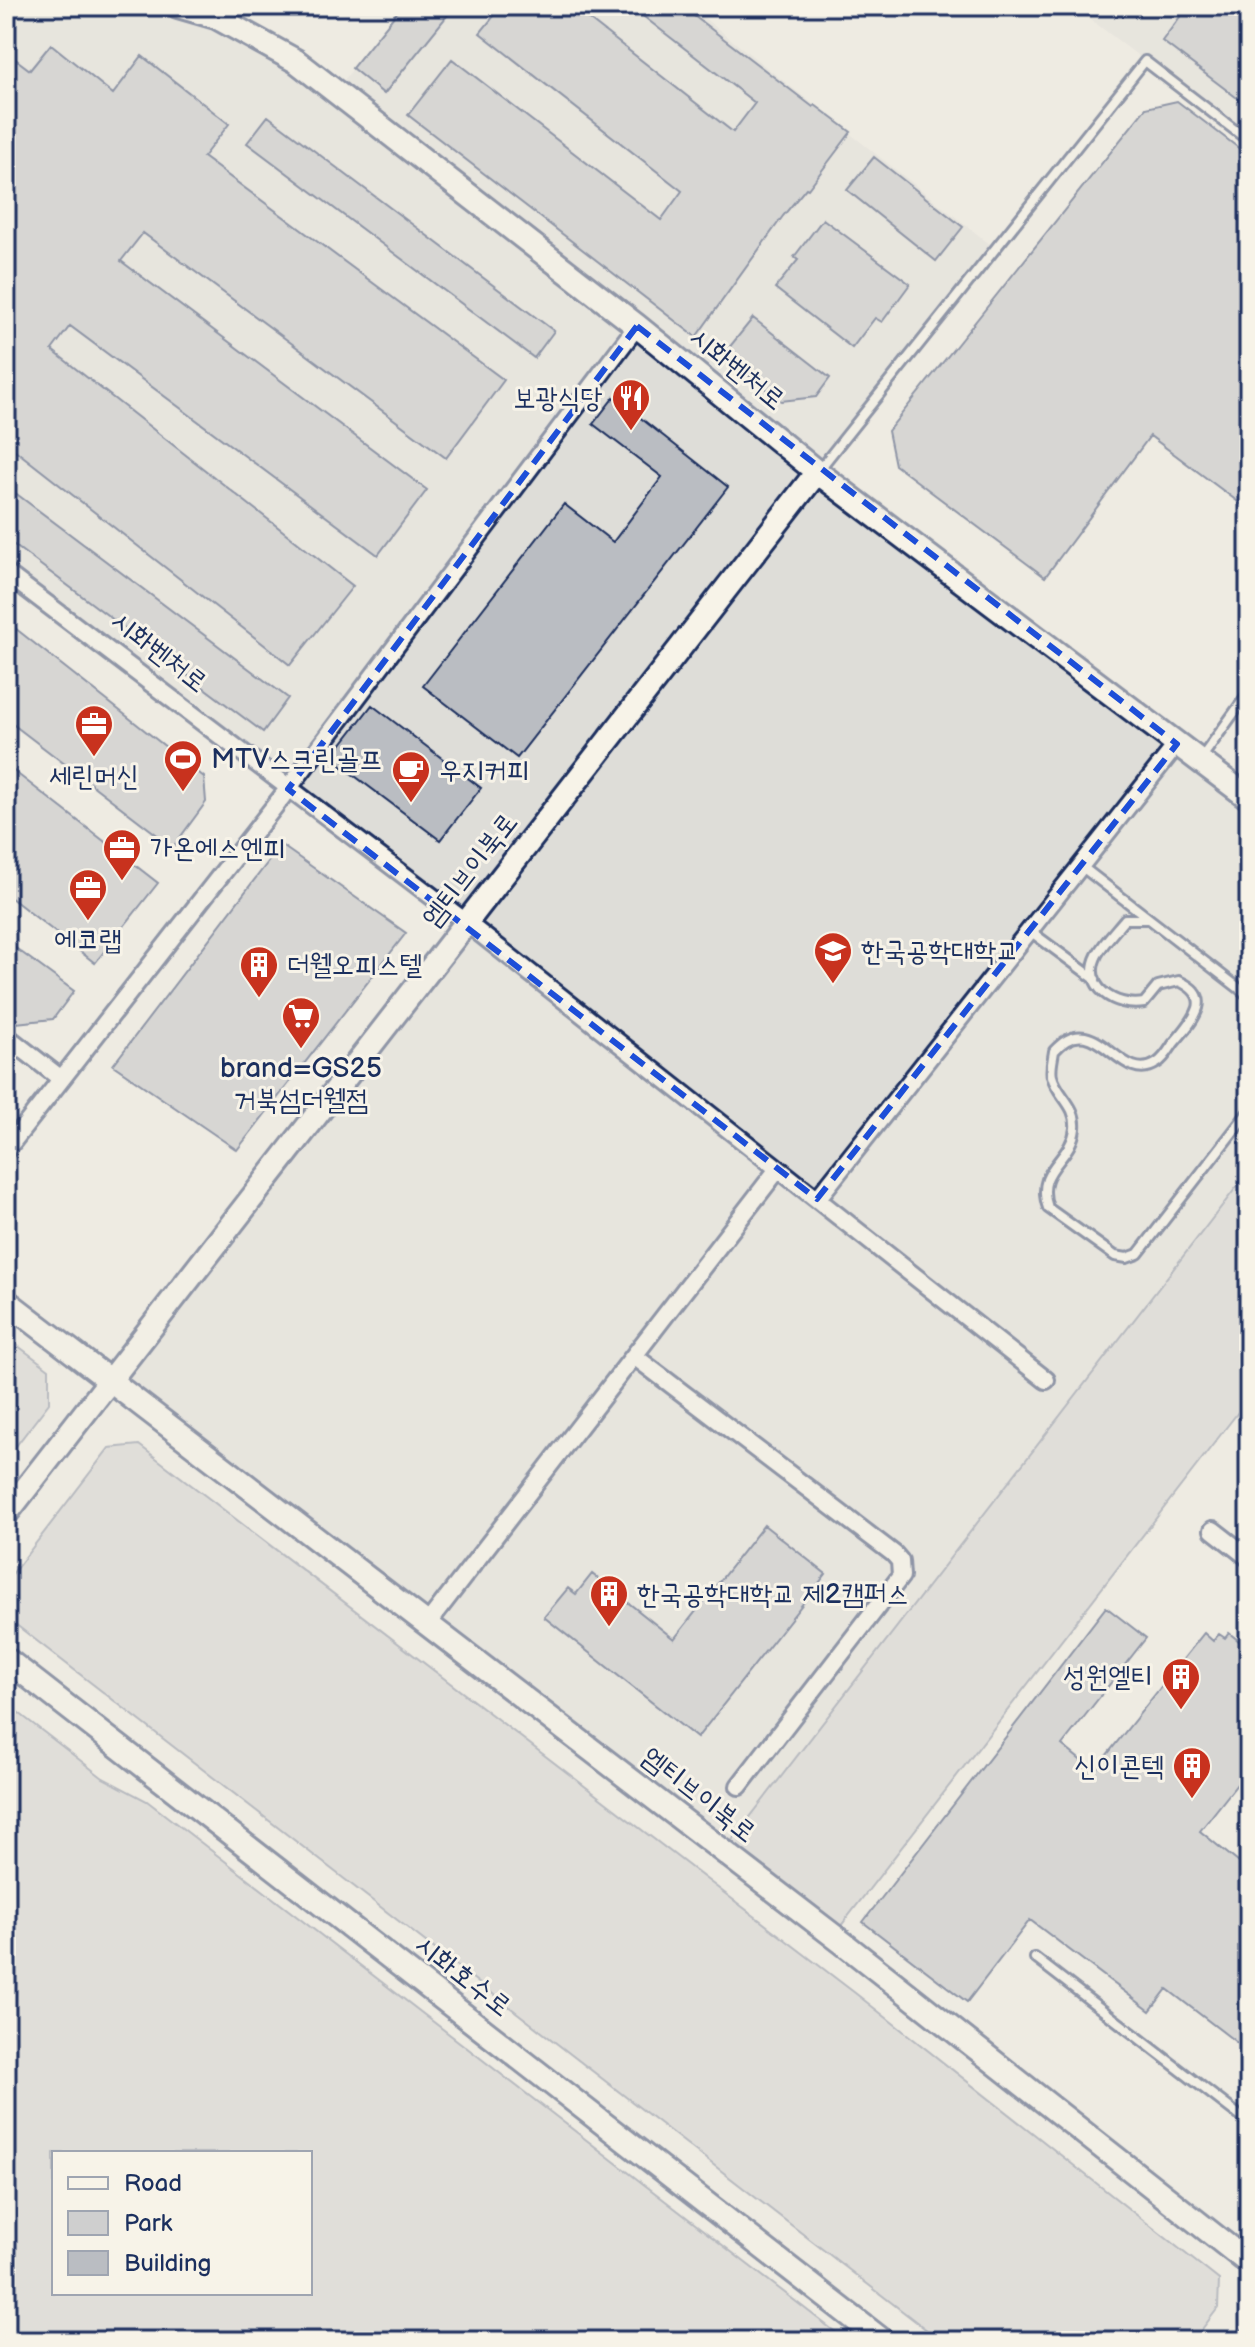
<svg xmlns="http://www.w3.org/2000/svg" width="1255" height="2347" viewBox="0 0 1255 2347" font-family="'Balsamiq Sans','Poor Story',sans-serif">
<rect width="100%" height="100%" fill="#eeebe2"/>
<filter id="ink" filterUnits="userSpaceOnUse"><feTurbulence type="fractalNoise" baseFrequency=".0125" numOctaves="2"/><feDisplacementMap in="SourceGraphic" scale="16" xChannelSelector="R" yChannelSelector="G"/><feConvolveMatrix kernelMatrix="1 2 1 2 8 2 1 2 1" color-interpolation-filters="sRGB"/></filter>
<g filter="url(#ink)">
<path fill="#deddd8" d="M6 6H178L336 90 403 6H689L996 249 818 472 1249 798V1171L723 1851 109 1380 466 922 6 569Z
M1073 6H1249V141L1145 61Z"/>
<path fill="#cfcfcf" stroke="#757f96" stroke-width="2" fill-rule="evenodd" d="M1249 1171V1398L833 1936 723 1852Z
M6 1337 49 1369V1403L6 1459Z
M139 1445 855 1993 1219 2280 1218 2308 1193 2341H941L6 1617V1582L109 1448Z
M6 1703 103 1778 147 1801 847 2341H6ZM54 2153H310V2293H54Z"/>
<path fill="#babdc2" stroke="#1b2f5e" stroke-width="2" d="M402 6H455L384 94 352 68Z
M502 6H572L733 132 755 103 630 6H681L813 107 815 105 851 132 808 189 806 188 783 216 696 337 408 115 452 59 661 220 682 191 480 33Z
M1188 6H1239L1249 14V107L1162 41Z
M51 44 113 94 142 56 229 124 203 157 504 380 446 458 143 233 121 261 427 490 378 555 70 326 52 350 353 586 290 665 6 443V52L30 70Z
M1177 101 1249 156V510L1150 436 1045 577 895 465 888 431 1146 108Z
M268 116 554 331 534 358 247 143Z
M874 157 963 227 936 261 847 190Z
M823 219 910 284 882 322 875 318 852 348 775 288 798 260 794 257Z
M753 318 830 378 816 397 781 401 723 355Z
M614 397 728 487 517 758 423 686 564 504 613 542 662 477 593 424Z
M6 486 288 698 263 732 6 539Z
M6 621 204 777 206 802 173 847 6 719Z
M372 705 481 788 440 840 331 758Z
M6 765 158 883 95 963 6 894Z
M281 845 406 933 237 1150 113 1065Z
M6 941 74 991 53 1019 16 1023 6 1016Z
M764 1525 826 1574 697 1738 544 1617 568 1588 576 1594 592 1574 674 1639Z
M1106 1607 1146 1638 1062 1745 1094 1771 1204 1633 1213 1641 1219 1634 1225 1638 1229 1633 1249 1649V1769L1200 1831 1249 1871V2052L1167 1989 1150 2011 1030 1920 967 2002 863 1922Z"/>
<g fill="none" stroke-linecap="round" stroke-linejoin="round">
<defs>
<path id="lane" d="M818 471 1145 61 1249 141
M1200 760 1249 692
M1081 866 1249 996
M1149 919H1125C1116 930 1104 942 1097 955 1081 987 1116 1008 1144 1003L1158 986 1179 981C1190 986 1202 994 1198 1008 1194 1021 1182 1033 1173 1044 1169 1050 1164 1059 1157 1063 1119 1088 1096 1004 1054 1051 1053 1059 1050 1069 1052 1076 1057 1096 1077 1105 1075 1128 1072 1161 1034 1168 1048 1208L1115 1256 1127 1258 1138 1254 1249 1111
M1030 931 1095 979
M1035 1958 1249 2123"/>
<path id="street" d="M6 573 467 923 1046 1380
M6 1036 60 1078
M6 1150 288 789 637 326
M817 1199 1177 744
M634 1356 894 1554 900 1561 901 1576 739 1786
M1213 1530 1249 1558
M427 1624 778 1169"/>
<path id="secondary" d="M178 6 216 17 296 61 637 326 817 472 1249 798
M6 1301 843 1943 1249 2263
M6 1514 817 472
M6 1659 883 2341
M1248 2341 1249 2340"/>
</defs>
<use href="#lane" stroke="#1b2f5e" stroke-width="14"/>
<use href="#street" stroke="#1b2f5e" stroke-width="22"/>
<use href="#secondary" stroke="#1b2f5e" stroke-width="28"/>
<use href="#lane" stroke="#f7f3e8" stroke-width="8"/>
<use href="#street" stroke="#f7f3e8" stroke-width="16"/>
<use href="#secondary" stroke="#f7f3e8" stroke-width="22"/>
</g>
</g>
<path d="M0 0H1255V2347H0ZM637 326 1177 744 817 1199 288 789Z" fill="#eeebe2" fill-opacity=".55" fill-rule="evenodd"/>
<path fill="none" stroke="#1d4ed8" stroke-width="6" stroke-dasharray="16 10" stroke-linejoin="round" d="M637 326 1177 744 817 1199 288 789Z"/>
<defs>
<symbol id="restaurant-pin" viewBox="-11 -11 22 30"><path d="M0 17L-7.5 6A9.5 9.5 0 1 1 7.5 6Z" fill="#c8321e" stroke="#f7f3e8"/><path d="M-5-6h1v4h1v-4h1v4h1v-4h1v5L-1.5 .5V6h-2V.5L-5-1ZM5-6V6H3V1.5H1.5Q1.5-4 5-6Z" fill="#fff"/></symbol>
<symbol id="office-pin" viewBox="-11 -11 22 30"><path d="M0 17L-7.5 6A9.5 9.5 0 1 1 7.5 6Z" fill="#c8321e" stroke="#f7f3e8"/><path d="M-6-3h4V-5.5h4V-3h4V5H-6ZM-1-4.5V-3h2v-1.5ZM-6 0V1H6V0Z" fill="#fff"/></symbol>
<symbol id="stadium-pin" viewBox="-11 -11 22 30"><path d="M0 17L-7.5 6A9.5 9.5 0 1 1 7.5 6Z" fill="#c8321e" stroke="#f7f3e8"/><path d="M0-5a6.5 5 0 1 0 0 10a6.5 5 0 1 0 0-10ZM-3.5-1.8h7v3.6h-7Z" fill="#fff"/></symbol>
<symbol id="cafe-pin" viewBox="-11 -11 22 30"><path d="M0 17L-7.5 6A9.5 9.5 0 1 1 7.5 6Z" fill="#c8321e" stroke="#f7f3e8"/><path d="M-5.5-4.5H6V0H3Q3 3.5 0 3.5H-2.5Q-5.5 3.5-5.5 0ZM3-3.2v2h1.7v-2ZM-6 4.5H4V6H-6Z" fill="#fff"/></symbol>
<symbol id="university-pin" viewBox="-11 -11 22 30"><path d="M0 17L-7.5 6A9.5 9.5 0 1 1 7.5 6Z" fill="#c8321e" stroke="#f7f3e8"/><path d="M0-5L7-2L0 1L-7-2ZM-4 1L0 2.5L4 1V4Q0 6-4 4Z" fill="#fff"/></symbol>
<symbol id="building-pin" viewBox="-11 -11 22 30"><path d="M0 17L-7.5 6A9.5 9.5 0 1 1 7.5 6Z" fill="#c8321e" stroke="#f7f3e8"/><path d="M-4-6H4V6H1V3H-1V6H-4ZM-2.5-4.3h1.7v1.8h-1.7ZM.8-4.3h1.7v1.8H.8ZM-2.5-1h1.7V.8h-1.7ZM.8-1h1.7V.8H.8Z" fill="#fff"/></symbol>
<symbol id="supermarket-pin" viewBox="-11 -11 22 30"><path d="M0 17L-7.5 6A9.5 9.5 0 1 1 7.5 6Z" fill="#c8321e" stroke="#f7f3e8"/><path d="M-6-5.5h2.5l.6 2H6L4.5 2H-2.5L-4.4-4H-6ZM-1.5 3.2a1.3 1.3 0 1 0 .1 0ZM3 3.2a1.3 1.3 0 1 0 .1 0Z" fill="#fff"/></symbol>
</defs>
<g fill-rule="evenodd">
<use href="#restaurant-pin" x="609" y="376" width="44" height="60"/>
<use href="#office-pin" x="72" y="702" width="44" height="60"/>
<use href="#stadium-pin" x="161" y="737" width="44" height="60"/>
<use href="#cafe-pin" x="389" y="748" width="44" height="60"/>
<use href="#office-pin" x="100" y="826" width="44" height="60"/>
<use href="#office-pin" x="66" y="866" width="44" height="60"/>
<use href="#university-pin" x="811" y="929" width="44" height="60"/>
<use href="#building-pin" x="237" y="943" width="44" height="60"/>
<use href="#supermarket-pin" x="279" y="994" width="44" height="60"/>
<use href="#building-pin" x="587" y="1572" width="44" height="60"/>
<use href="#building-pin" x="1159" y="1655" width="44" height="60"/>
<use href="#building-pin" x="1170" y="1744" width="44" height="60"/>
</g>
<g text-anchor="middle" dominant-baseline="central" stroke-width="6" stroke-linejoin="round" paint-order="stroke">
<g font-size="28" fill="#1b2f5e" stroke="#f7f3e8">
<text transform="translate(737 369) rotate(39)">시화벤처로</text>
<text transform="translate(159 652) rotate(38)">시화벤처로</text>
<text transform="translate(470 870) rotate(-52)">엠티브이북로</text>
<text transform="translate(699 1795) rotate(38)">엠티브이북로</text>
<text transform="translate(463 1976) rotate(38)">시화호수로</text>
</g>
<g font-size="28" fill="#1b2f5e" stroke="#f7f3e8" text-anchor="start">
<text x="603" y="398" text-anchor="end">보광식당</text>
<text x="211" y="759">MTV스크린골프</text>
<text x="439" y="770">우지커피</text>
<text x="94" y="776" text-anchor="middle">세린머신</text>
<text x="150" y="848">가온에스엔피</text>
<text x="88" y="940" text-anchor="middle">에코랩</text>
<text x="861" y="951">한국공학대학교</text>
<text x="287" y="965">더웰오피스텔</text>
<text x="301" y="1068" text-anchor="middle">brand=GS25<tspan x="301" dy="32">거북섬더웰점</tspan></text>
<text x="637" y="1594">한국공학대학교 제2캠퍼스</text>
<text x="1153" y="1677" text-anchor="end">성원엘티</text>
<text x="1164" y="1766" text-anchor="end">신이콘텍</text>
</g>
</g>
<rect width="1255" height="2347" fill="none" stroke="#f7f3e8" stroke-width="32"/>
<rect x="16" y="16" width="1223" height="2315" fill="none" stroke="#1b2f5e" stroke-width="3" filter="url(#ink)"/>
<rect x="52" y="2151" width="260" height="144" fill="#f7f3e8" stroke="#9fa5b1" stroke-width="2"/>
<rect x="68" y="2177" width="40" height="12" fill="#f7f3e8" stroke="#9fa5b1" stroke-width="2"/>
<text x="124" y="2191" font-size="24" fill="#1b2f5e">Road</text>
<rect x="68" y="2211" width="40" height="24" fill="#cfcfcf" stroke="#9fa5b1" stroke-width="2"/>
<text x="124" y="2231" font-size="24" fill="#1b2f5e">Park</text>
<rect x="68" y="2251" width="40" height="24" fill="#babdc2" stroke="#9fa5b1" stroke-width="2"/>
<text x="124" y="2271" font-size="24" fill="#1b2f5e">Building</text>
</svg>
